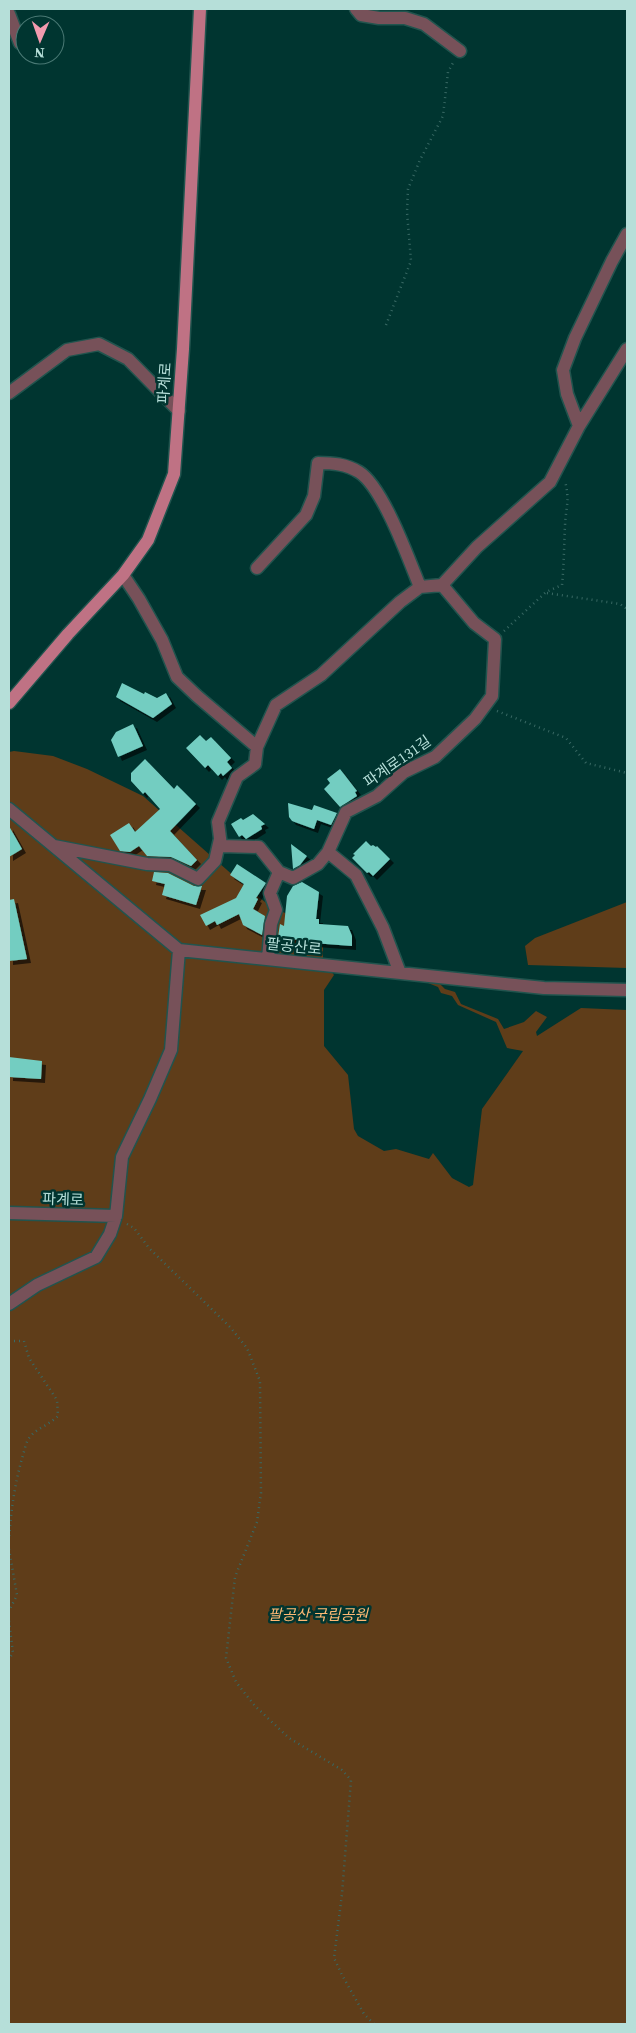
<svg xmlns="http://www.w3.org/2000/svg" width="636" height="2033" viewBox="0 0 636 2033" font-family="'Source Serif 4','Noto Sans KR',serif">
<defs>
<filter id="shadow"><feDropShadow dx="4" dy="4" stdDeviation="0" flood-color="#0009"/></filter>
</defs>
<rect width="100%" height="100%" fill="#003530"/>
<path fill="#5f3d19" d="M14 751 53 756 87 769 143 796 252 892 269 905 315 928 323 948V961L334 975 324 990V1046L348 1075 354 1129 358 1136 384 1151 396 1149 429 1159 433 1153 452 1178 469 1187 473 1185 482 1109 523 1051 507 1048 496 1022 458 1005 452 996 441 993 438 987 423 981 440 984 445 989 455 992 461 1004 498 1019 504 1029 524 1022 536 1011 547 1017 536 1032 537 1036 581 1008 627 1010V2024H9V752Z
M627 902V968L528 965 525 946 535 938Z"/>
<path fill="#73cdc1" filter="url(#shadow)" d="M122 683 144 694 145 692 157 698 166 693 172 704 153 718 116 697Z
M133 724 143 746 118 757 111 740 116 732Z
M200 735 206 741 211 737 231 758 227 762 232 768 223 776 221 773 218 776 208 765 205 768 186 748Z
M145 759 174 789 177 785 196 804 170 831 197 860 191 866 171 857 147 856 139 846 130 852 120 851 110 835 129 823 135 832 160 809 145 792 143 794 131 781V773Z
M340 769 357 791 355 792 357 796 340 807 324 789 330 783 327 779Z
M288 803 312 810 314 805 337 813 331 825 317 820 314 829 292 821 289 817Z
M253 814 265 824 261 826 262 829 246 839 242 835 239 837 231 824 241 818 243 820Z
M9 826 22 849 9 857Z
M366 841 371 846 373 845 376 847 377 846 390 859 373 876 369 872 367 873 352 858 355 855 353 854Z
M291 844 307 856 300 865 293 869Z
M237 864 266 883 256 898 258 899 253 909 265 916 262 935 243 925 239 914 217 925 215 921 206 926 200 915 236 898 244 884 230 875Z
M154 872 168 873 194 886H202L196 905 162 895 165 884 152 881Z
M302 882 319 892 316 919H319V924L348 926 352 936V946L313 943V944L298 942 299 940 278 937 280 924 284 926 287 896 293 886Z
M14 899 27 959 9 961V900Z
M9 1057 42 1061 41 1079 9 1077Z"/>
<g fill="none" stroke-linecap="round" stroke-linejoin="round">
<defs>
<path id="minor" d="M356 9 361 15 379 18H405L424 24 460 51
M9 14 20 43
M9 393 67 350 99 344 128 359 179 411
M579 426 627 349
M257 568 306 515 314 496 318 463C333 463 346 464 359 472 383 487 409 560 420 587
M123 575 139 599 162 640 177 677 197 696 257 747
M442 585 477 547 550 482 579 426 567 394 563 370 575 338 612 261 627 234
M9 809 179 950 544 988 627 990
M54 846 147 864 170 865 198 879 215 861 220 839
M328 852 356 875 383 928 400 973
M268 959 271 924 276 910 270 893 279 872 259 847 221 846 218 822 237 777 255 764 257 747 276 705 321 675 400 602 420 587 442 585 474 623 495 639 492 696 475 719 435 757 404 772 377 796 346 812 328 852 318 864 293 878 279 872
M9 1213 116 1216
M9 1304 37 1285 96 1257 110 1234 116 1216 122 1157 150 1099 171 1050 179 950"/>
<path id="major" d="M9 703 68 634 123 575 148 540 174 474 183 349 200 9"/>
</defs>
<use href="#minor" stroke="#21544e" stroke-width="15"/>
<use href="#major" stroke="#21544e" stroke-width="15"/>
<path stroke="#386964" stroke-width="2.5" stroke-dasharray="1 4" stroke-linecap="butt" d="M386 325 411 261 407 212 408 189 420 160 443 116 448 72 454 61
M547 593 620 604 627 609
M504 631 546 592 562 585C564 565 564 545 565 525 566 506 570 501 565 481
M497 711 566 738 586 763 627 773
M127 1224 134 1228 149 1248 230 1327 247 1348 260 1381 261 1493 257 1522 235 1577 226 1658 236 1682 255 1706 289 1738 342 1770 351 1780 342 1894 334 1958 342 1975 364 2014 374 2024
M9 1341H24L29 1358 57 1400 58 1416C49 1425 37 1428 30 1437 26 1441 25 1449 23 1455 15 1482 11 1510 9 1539
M9 1549 17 1595 9 1611
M9 1621 13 1653 9 1659"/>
<use href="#minor" stroke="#775159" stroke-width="12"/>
<use href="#major" stroke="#bf7284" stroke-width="12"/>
</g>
<g text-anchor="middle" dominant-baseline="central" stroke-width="5" stroke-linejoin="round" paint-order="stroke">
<g font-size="15" fill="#b6dfd9" stroke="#003530">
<text transform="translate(164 383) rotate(-86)">파계로</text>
<text transform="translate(397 761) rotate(-35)">파계로131길</text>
<text transform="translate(294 946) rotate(6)">팔공산로</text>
<text transform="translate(63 1199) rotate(2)">파계로</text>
</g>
<g font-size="15" font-style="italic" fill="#feb974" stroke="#003530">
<text x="318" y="1614">팔공산 국립공원</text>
</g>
</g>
<rect width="636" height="2033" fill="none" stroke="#b6dfd9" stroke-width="20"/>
<g transform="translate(40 40) rotate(182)"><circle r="24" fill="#003530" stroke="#497974"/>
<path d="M0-4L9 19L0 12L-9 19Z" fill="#f29aae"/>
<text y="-8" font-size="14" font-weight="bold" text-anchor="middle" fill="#b6dfd9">N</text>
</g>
</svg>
